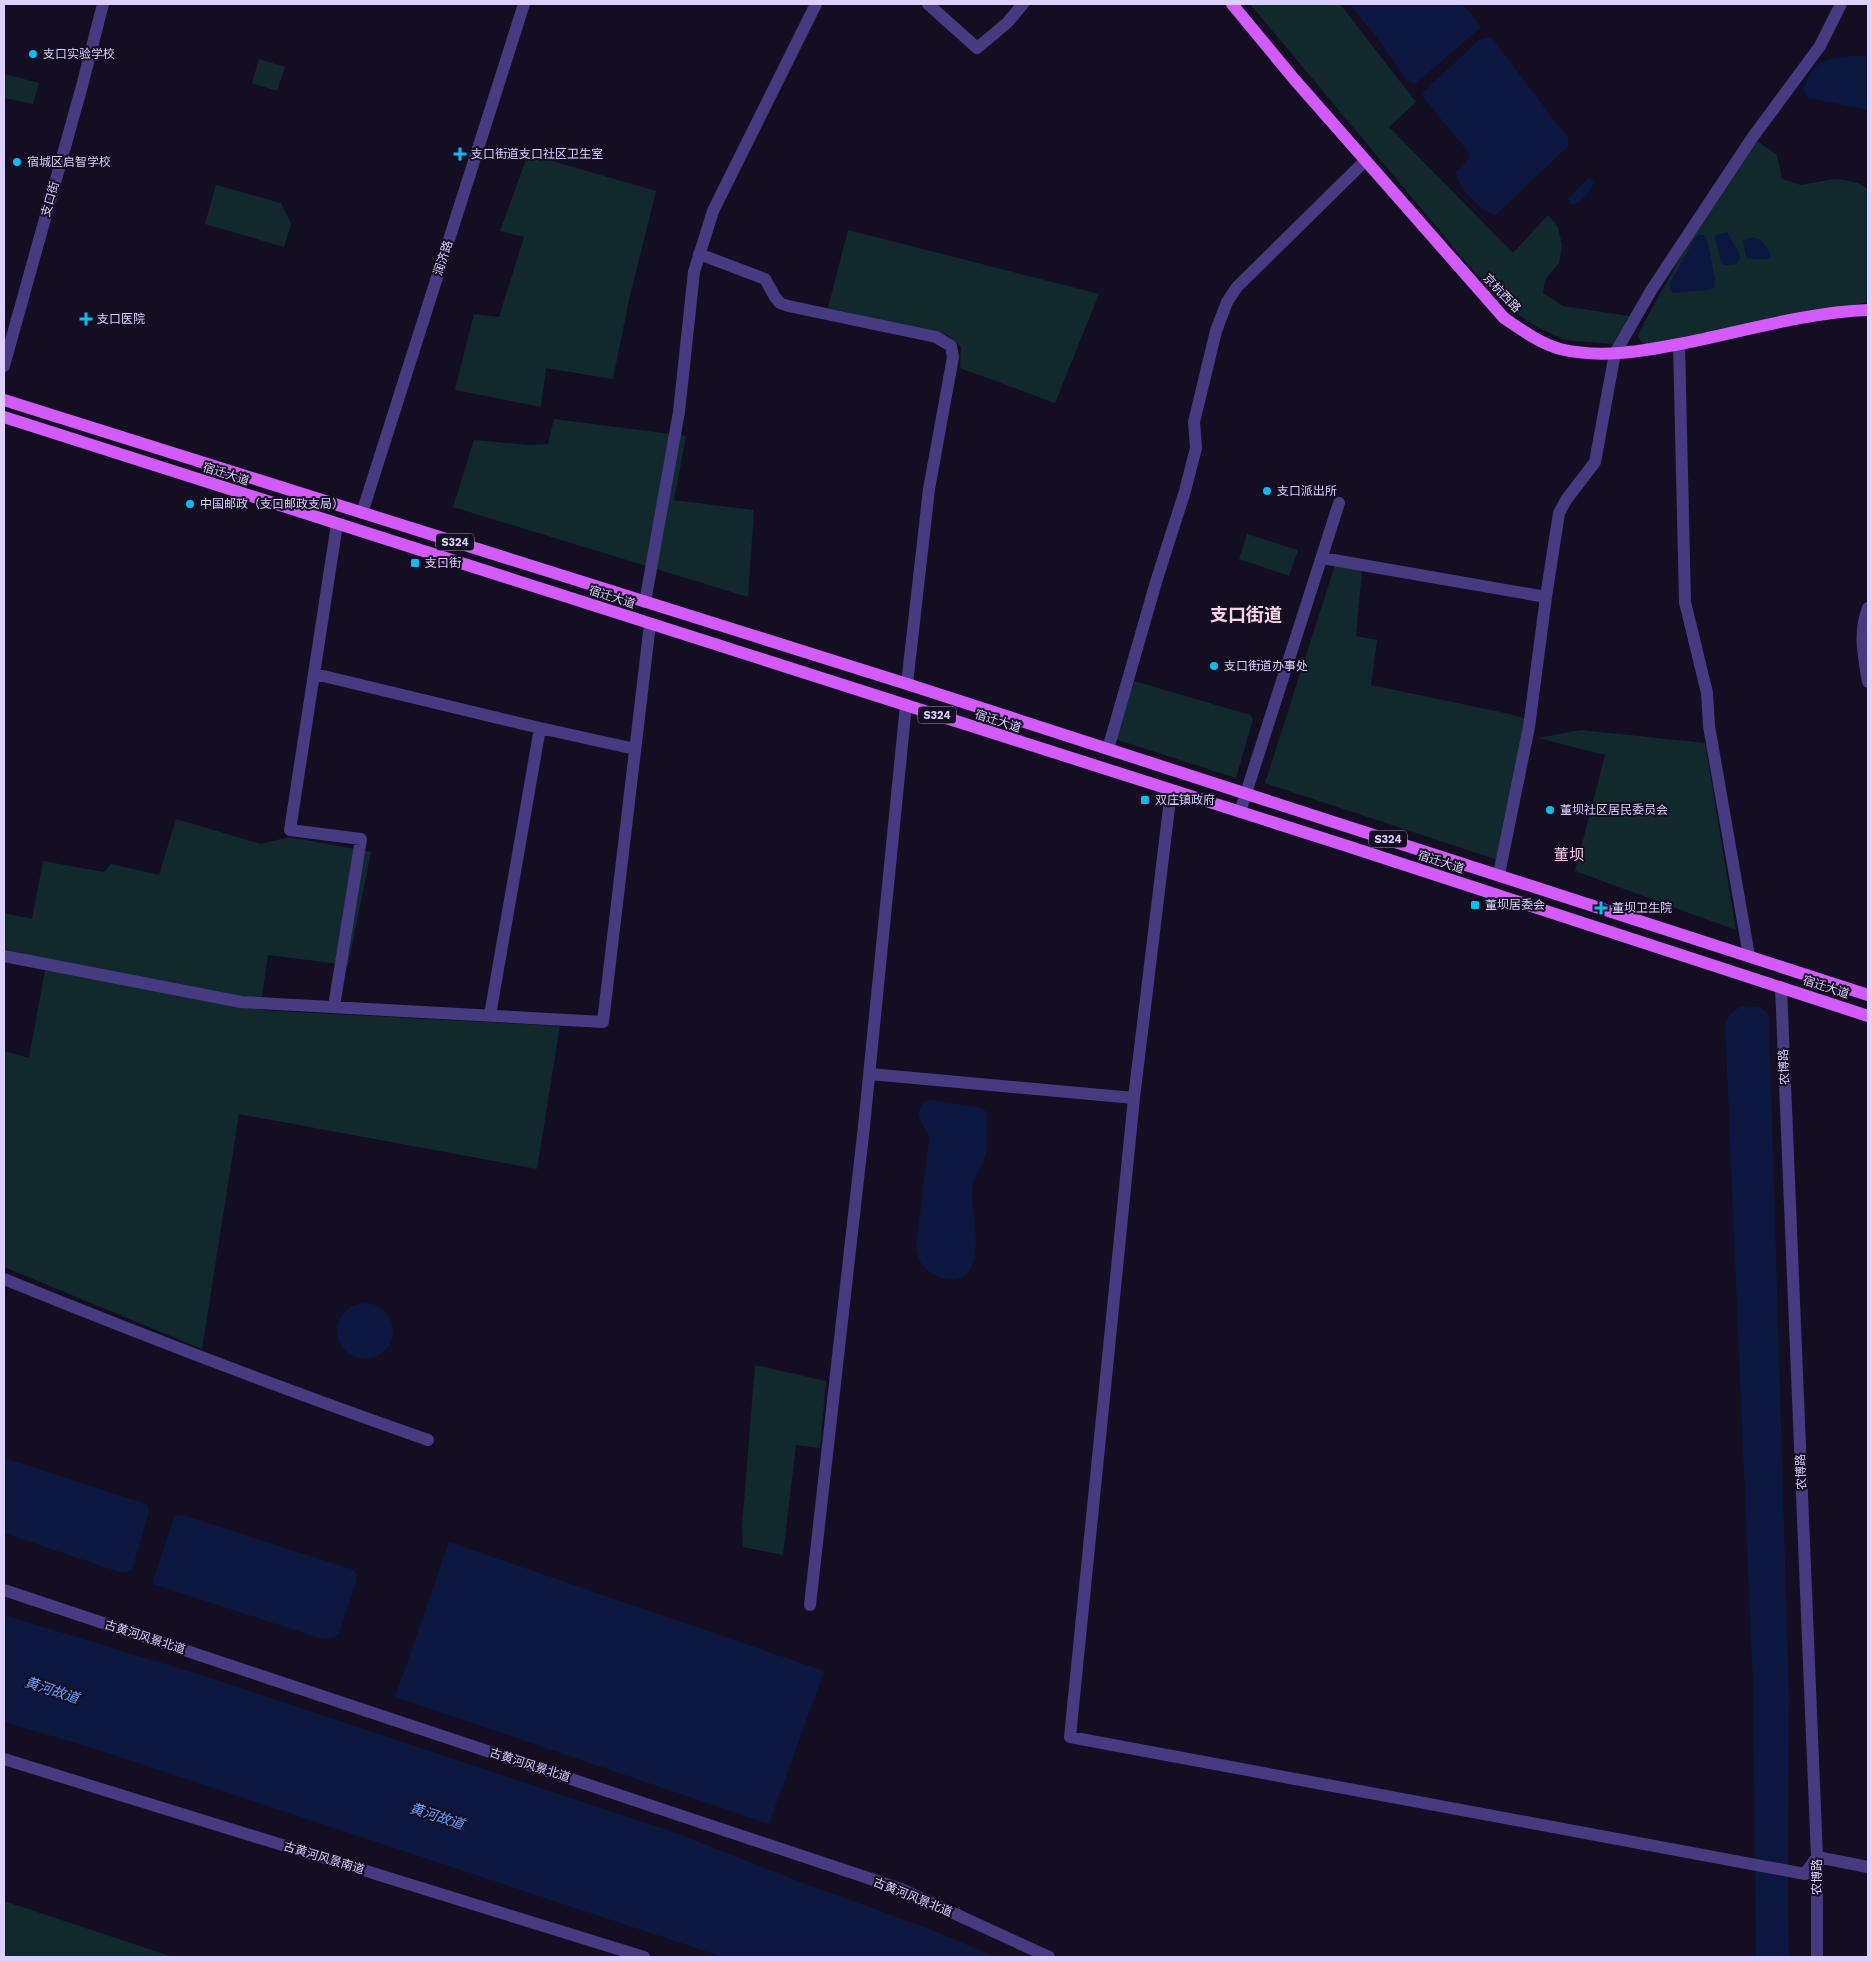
<svg xmlns="http://www.w3.org/2000/svg" width="1872" height="1961" viewBox="0 0 1872 1961" font-family="'Work Sans','Noto Sans SC',sans-serif">
<rect width="100%" height="100%" fill="#140e22"/>
<path fill="#11292c" d="M1250 4H1340L1416 102 1389 127 1513 253 1548 215 1558 227 1562 245 1559 263 1545 280 1543 293 1563 306 1629 316 1613 344 1565 340 1537 327 1511 310 1470 267Z
M259 59 285 67 277 91 252 83Z
M4 74 39 83 33 104 4 98Z
M1757 141 1777 155 1782 179 1801 185 1834 179 1844 180 1858 183 1868 189V302L1652 345 1642 343 1638 336 1641 328 1687 246Z
M528 154 656 191 629 300 613 379 546 368 541 407 455 390 474 314 499 317 524 237 500 231Z
M216 185 281 203 291 224 284 247 205 224Z
M848 230 1099 294 1055 403 960 368 961 347 947 335 828 308Z
M554 419 686 436 674 500 754 510 748 597 453 507 474 440 531 445 548 444Z
M1247 534 1298 550 1289 576 1239 559Z
M1335 565 1362 570 1356 636 1377 640 1371 685 1510 714 1527 719 1498 860 1265 783Z
M1131 680 1250 715 1253 719 1236 778 1115 739Z
M1581 730 1705 743 1736 930 1575 871 1605 755 1538 738Z
M176 819 261 844 289 837 371 852 348 965 268 955 260 1010 560 1026 537 1169 239 1114 202 1349 4 1267V1051L29 1058 47 959 4 949V913L32 919 43 861 104 872 111 864 159 875Z
M755 1365 826 1381 820 1448 796 1445 783 1555 743 1547 742 1527Z
M4 1901 173 1957H4Z"/>
<path fill="#0b173e" d="M1349 4H1462L1476 20 1480 28 1415 84 1407 81 1378 39Z
M1488 37 1494 40 1560 128C1566 134 1570 137 1568 146L1496 215C1482 213 1456 186 1456 172L1469 157V153L1423 97V92L1479 40Z
M1850 56H1868V110L1808 98 1803 89C1811 61 1825 59 1850 56Z
M1589 178 1594 183C1591 192 1580 203 1571 205L1569 203V198Z
M1727 232 1738 251 1740 258 1736 264 1725 265 1721 263 1715 236Z
M1698 235H1704L1707 239 1715 278 1714 288 1710 290 1673 293 1670 288V283L1695 238Z
M1751 237C1761 237 1768 247 1771 256L1769 259H1749L1746 256 1743 241Z
M1741 1006 1758 1007 1767 1012 1769 1019 1789 1695 1788 1896 1789 1957H1756L1753 1687 1725 1023 1729 1015Z
M932 1100 980 1108 985 1110 987 1114C986 1129 989 1146 984 1160 981 1168 974 1176 973 1184 969 1211 983 1242 971 1268 961 1289 931 1278 921 1263 918 1258 917 1253 916 1248L929 1137C924 1122 912 1118 924 1101Z
M337 1331a28 28 0 1 1 56 0a28 28 0 1 1-56 0Z
M4 1458 147 1504 149 1509 148 1515 132 1570 123 1573 116 1571 4 1533Z
M177 1515 186 1516 354 1570 357 1575 356 1582 339 1633 333 1638 322 1639 153 1584 154 1578 174 1517Z
M449 1542 824 1671 769 1824 395 1697Z
M4 1615 208 1677 668 1830 806 1884 927 1928 996 1957H723L96 1749 4 1722Z"/>
<g fill="none" stroke-linecap="round" stroke-linejoin="round">
<path stroke="#463a80" stroke-width="12" d="M928 4 977 48 1007 23 1023 4
M699 254 765 279 775 297 780 303 788 306 936 337 951 346 953 357 929 489 907 684
M1679 344 1685 602 1707 693 1709 726 1749 956
M4 366 82 86 103 4
M362 513 524 4
M1322 558 1546 597
M645 602 679 412 694 272 713 211 816 4
M1868 608C1858 633 1864 657 1868 682
M315 674 540 728
M1108 749 1156 582 1185 491 1196 448 1194 422 1216 331 1227 302 1237 287 1365 161
M1171 791 1134 1098 1070 1737 1805 1874 1817 1857 1868 1867
M1240 812 1339 503
M1499 874 1529 727 1546 597 1559 513 1566 500 1595 462 1615 353 1652 289 1752 138 1820 46 1841 4
M4 956 241 1002 603 1022 650 624
M1781 987 1817 1857V1957
M334 1006 361 839 290 830 337 524
M490 1015 540 728 635 749
M870 1074 1134 1098
M4 1279C144 1336 285 1390 428 1440
M4 1590 901 1889 1049 1957
M810 1605 864 1126 906 705
M4 1759 644 1957"/>
<path stroke="#d35afb" stroke-width="12" d="M1232 4 1294 79 1504 318C1522 330 1539 343 1560 349 1601 359 1644 351 1685 343 1743 331 1810 312 1868 310
M4 400 907 684 1868 995
M4 417 1344 845 1868 1016"/>
</g>
<g fill="#06bef4" stroke="#140e22" stroke-width="2">
<circle cx="33" cy="54" r="5"/>
<path d="M457.5 146.5h5v5h5v5h-5v5h-5v-5h-5v-5h5z"/>
<circle cx="17" cy="162" r="5"/>
<path d="M83.5 311.5h5v5h5v5h-5v5h-5v-5h-5v-5h5z"/>
<circle cx="1267" cy="491" r="5"/>
<circle cx="190" cy="504" r="5"/>
<rect x="410" y="558" width="10" height="10" rx="2.5"/>
<circle cx="1214" cy="666" r="5"/>
<rect x="1140" y="795" width="10" height="10" rx="2.5"/>
<circle cx="1550" cy="810" r="5"/>
<rect x="1470" y="900" width="10" height="10" rx="2.5"/>
<path d="M1598.5 900.5h5v5h5v5h-5v5h-5v-5h-5v-5h5z"/>
</g>
<g text-anchor="middle" dominant-baseline="central" stroke-width="4" stroke-linejoin="round" paint-order="stroke">
<g fill="#140e22" stroke="#9f96bc" stroke-width="1">
<rect x="436" y="533.5" width="38" height="17" rx="4"/>
<rect x="918" y="706.5" width="38" height="17" rx="4"/>
<rect x="1369" y="830.5" width="38" height="17" rx="4"/>
</g>
<g font-size="11" font-weight="bold" fill="#dbd0fe">
<text x="455" y="542">S324</text>
<text x="937" y="715">S324</text>
<text x="1388" y="839">S324</text>
</g>
<g font-size="12" fill="#dbd0fe" stroke="#140e22" text-anchor="start">
<text x="43" y="54">支口实验学校</text>
<text x="471" y="154">支口街道支口社区卫生室</text>
<text x="27" y="162">宿城区启智学校</text>
<text x="97" y="319">支口医院</text>
<text x="1277" y="491">支口派出所</text>
<text x="200" y="504">中国邮政（支口邮政支局）</text>
<text x="425" y="563">支口街</text>
<text x="1224" y="666">支口街道办事处</text>
<text x="1155" y="800">双庄镇政府</text>
<text x="1560" y="810">董坝社区居民委员会</text>
<text x="1485" y="905">董坝居委会</text>
<text x="1612" y="908">董坝卫生院</text>
</g>
<g font-size="12" fill="#dbd0fe" stroke="#140e22">
<text transform="translate(50 199) rotate(-74)">支口街</text>
<text transform="translate(443 258) rotate(-72)">润济路</text>
<text transform="translate(1502 293) rotate(46)">京杭西路</text>
<text transform="translate(226 474) rotate(18)">宿迁大道</text>
<text transform="translate(612 597) rotate(18)">宿迁大道</text>
<text transform="translate(998 721) rotate(18)">宿迁大道</text>
<text transform="translate(1441 862) rotate(18)">宿迁大道</text>
<text transform="translate(1826 987) rotate(18)">宿迁大道</text>
<text transform="translate(1784 1067) rotate(-92)">农博路</text>
<text transform="translate(1801 1472) rotate(-92)">农博路</text>
<text transform="translate(145 1637) rotate(18)">古黄河风景北道</text>
<text transform="translate(530 1765) rotate(18)">古黄河风景北道</text>
<text transform="translate(324 1858) rotate(17)">古黄河风景南道</text>
<text transform="translate(1817 1877) rotate(-90)">农博路</text>
<text transform="translate(913 1897) rotate(22)">古黄河风景北道</text>
</g>
<g font-size="14" font-style="italic" fill="#61a1fb" stroke="#140e22">
<text transform="translate(52 1690) rotate(18)">黄河故道</text>
<text transform="translate(437 1816) rotate(18)">黄河故道</text>
</g>
<g font-size="15" fill="#fed2e9" stroke="#140e22">
<text x="1569" y="855">董坝</text>
</g>
<g font-size="18" font-weight="bold" fill="#fed2e9" stroke="#140e22">
<text x="1246" y="614">支口街道</text>
</g>
</g>
<rect width="1872" height="1961" fill="none" stroke="#dbd0fe" stroke-width="10"/>
</svg>
